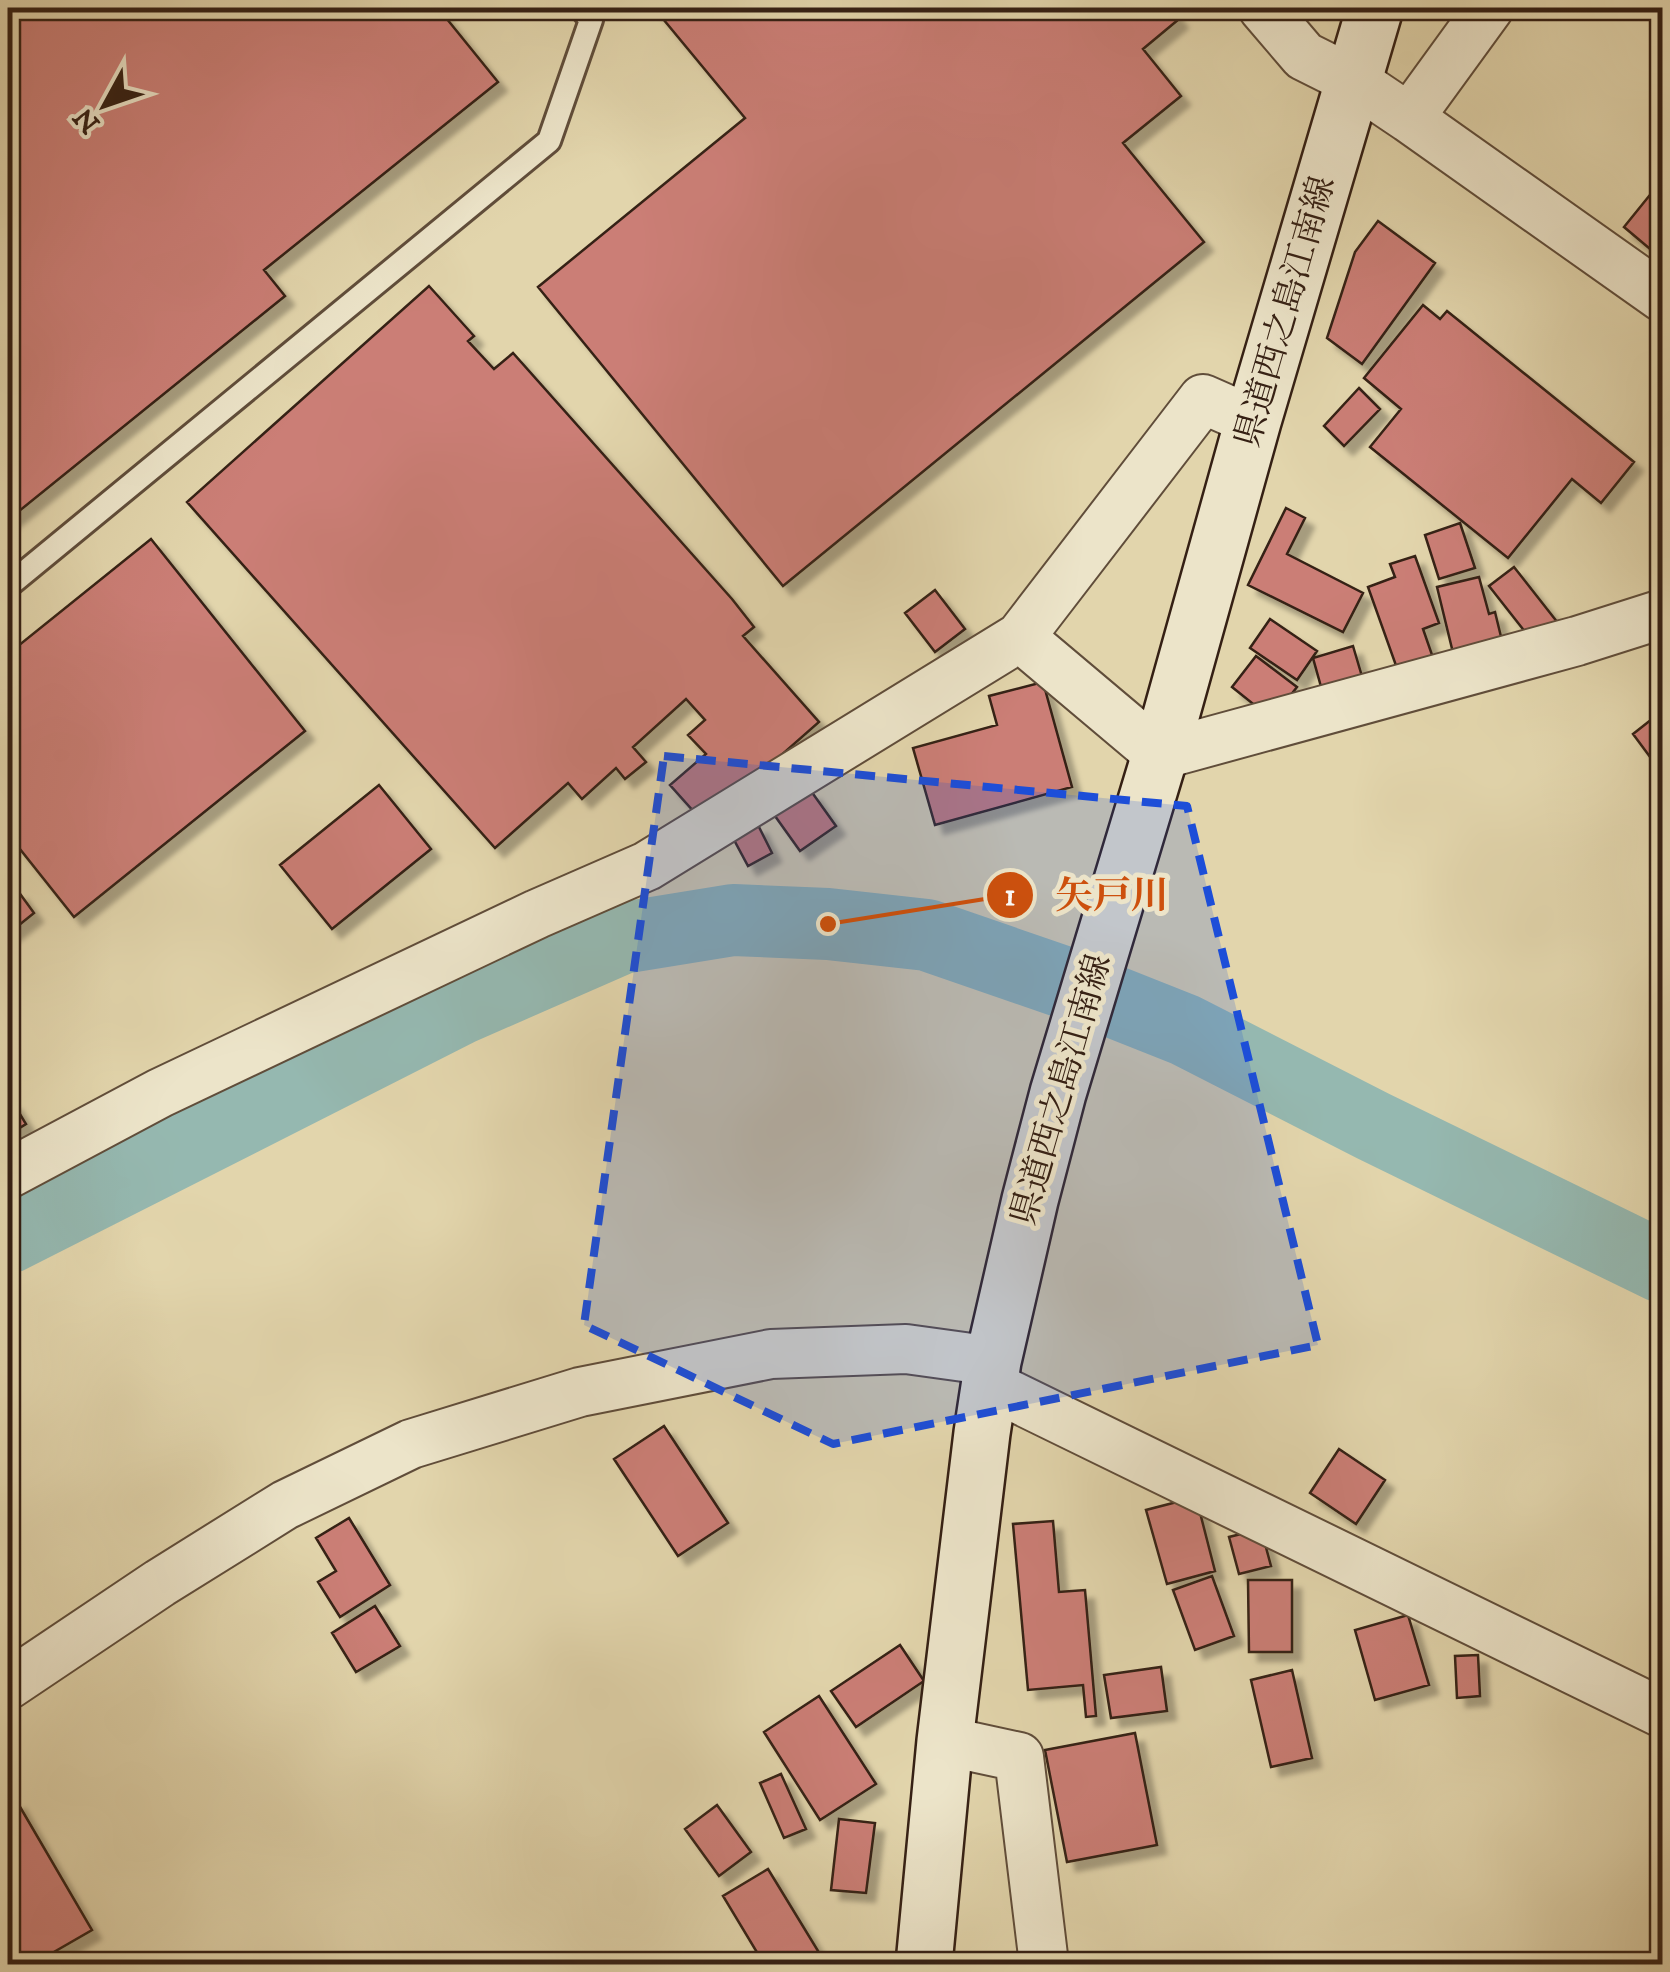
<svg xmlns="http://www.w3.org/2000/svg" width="1670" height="1972" viewBox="0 0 1670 1972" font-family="'IM FELL DW Pica','Noto Serif JP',serif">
<defs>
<filter id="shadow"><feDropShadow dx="9" dy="9" stdDeviation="2.5" flood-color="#0004"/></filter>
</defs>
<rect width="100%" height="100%" fill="#e2d5ac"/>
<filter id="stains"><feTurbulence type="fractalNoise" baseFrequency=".002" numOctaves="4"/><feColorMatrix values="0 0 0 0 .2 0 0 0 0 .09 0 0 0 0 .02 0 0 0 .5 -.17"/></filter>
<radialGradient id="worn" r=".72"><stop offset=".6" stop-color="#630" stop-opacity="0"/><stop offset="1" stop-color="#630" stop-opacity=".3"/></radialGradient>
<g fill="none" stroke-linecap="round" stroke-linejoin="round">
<path stroke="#95b8b0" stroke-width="72" d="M8 1238 462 1008 622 938 733 920 828 924 927 935 1069 984 1185 1030 1373 1126 1662 1267"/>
</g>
<path fill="#cb7e76" stroke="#352014" stroke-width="2.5" filter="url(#shadow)" d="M8 8H438L498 82 264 270 285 296 8 520Z
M654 8H1170L1179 19 1143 49 1181 96 1123 143 1204 242 783 586 538 287 745 118Z
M1662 180V259L1624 227Z
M1378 221 1435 263 1362 364 1327 338 1355 252Z
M429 286 474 336 468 341 494 369 513 353 732 599 754 627 743 636 819 722 704 823 670 785 706 754 688 735 705 720 686 699 633 747 646 762 625 779 616 768 582 799 568 783 495 848 187 502Z
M1423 305 1440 319 1447 311 1634 462 1601 503 1572 479 1508 558 1370 447 1401 409 1364 378Z
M1359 388 1380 409 1344 446 1324 426Z
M1286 508 1305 518 1287 554 1363 593 1343 632 1248 585Z
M1460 523 1475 568 1439 579 1425 535Z
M151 539 305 731 74 917 8 834V654Z
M1415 556 1439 623 1423 629 1439 675 1404 688 1368 587 1395 577 1390 564Z
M1514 567 1558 623 1533 642 1489 586Z
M1479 577 1489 614 1495 612 1504 649 1455 661 1437 587Z
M935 590 965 629 935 652 905 613Z
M1270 619 1317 651 1297 680 1250 648Z
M1353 646 1366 690 1325 701 1313 658Z
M1256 656 1297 687 1272 719 1232 687Z
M1043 682 1072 787 935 825 913 748 997 725 989 696Z
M1652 719 1662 732V773L1633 734Z
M379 785 431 849 332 929 280 865Z
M811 791 836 826 800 851 775 816Z
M758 825 772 853 748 866 733 838Z
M18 891 34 913 8 934V899Z
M12 1101 26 1124 8 1135V1104Z
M664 1426 728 1523 678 1556 614 1459Z
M1339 1449 1385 1480 1356 1524 1310 1493Z
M1196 1497 1215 1571 1167 1584 1146 1510Z
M349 1518 390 1585 340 1617 318 1582 336 1571 316 1538Z
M1053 1521 1059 1592 1085 1590 1096 1716 1086 1717 1083 1685 1028 1690 1013 1524Z
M1261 1529 1271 1566 1239 1574 1229 1537Z
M1212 1576 1234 1636 1195 1650 1173 1590Z
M1248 1580H1292V1652H1249Z
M375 1606 400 1646 356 1672 332 1633Z
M1408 1615 1429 1685 1375 1700 1355 1630Z
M900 1645 924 1681 856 1727 831 1691Z
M1478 1655 1480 1696 1457 1698 1455 1656Z
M1161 1667 1167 1711 1111 1718 1104 1675Z
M1292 1670 1312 1758 1271 1767 1251 1680Z
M819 1696 876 1784 820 1820 764 1732Z
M1135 1733 1157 1845 1067 1862 1045 1750Z
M781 1774 806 1829 784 1838 760 1783Z
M16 1800 92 1930 33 1964H8V1805Z
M717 1805 751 1852 719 1876 685 1829Z
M839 1819 875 1823 866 1893 831 1890Z
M768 1869 826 1964H764L723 1896Z"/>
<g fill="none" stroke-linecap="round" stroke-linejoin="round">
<defs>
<path id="service" d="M8 586 549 141 591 20 581 8"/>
<path id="minor" d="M1263 8 1304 56 1354 81 1409 118 1662 297
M1409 118 1489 8
M1020 637 1160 755 1577 641 1662 614
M8 1174 160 1093 537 914 647 866 1020 637 1203 399 1253 421
M990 1385 1662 1713
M8 1685 160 1583 285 1505 411 1444 580 1392 771 1354 906 1349 993 1361
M945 1741 1019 1757 1044 1964"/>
<path id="secondary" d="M924 1964 945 1741 982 1433 993 1361 1030 1200 1058 1093 1160 755 1253 421 1375 8"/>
</defs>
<use href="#service" stroke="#604d3a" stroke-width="28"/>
<use href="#minor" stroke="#604d3a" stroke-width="52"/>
<use href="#secondary" stroke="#352014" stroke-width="60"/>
<use href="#service" stroke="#ece4c9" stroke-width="22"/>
<use href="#minor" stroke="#ece4c9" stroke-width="48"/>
<use href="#secondary" stroke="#ece4c9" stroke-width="55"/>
</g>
<path fill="#1d4ed8" fill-opacity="0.2" stroke="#1d4ed8" stroke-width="8" stroke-dasharray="20 12" stroke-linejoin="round" d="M664 756 1187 806 1318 1345 833 1444 584 1325Z"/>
<g text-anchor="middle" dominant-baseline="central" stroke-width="10" stroke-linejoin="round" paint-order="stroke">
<g font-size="35" fill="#352014" stroke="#ece4c9">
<text transform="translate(1286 312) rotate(-74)">県道西之島江南線</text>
<text transform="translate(1062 1090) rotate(-74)">県道西之島江南線</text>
</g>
</g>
<path fill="none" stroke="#cd500d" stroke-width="4" d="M828 924L1010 895"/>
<g fill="#cd500d" stroke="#ece4c9" stroke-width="4">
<circle cx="828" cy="924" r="10"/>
<circle cx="1010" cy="895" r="25"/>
</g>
<g font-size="30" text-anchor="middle" font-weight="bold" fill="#fff">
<text x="1010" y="905">1</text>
</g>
<g font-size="38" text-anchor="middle" font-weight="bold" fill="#cd500d" stroke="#ece4c9" stroke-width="10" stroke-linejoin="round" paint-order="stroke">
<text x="1112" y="908">矢戸川</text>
</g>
<rect width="1670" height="1972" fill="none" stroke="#e2d5ac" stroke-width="40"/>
<rect x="10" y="10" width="1650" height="1952" fill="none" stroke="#352014" stroke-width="5"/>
<rect x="20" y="20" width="1630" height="1932" fill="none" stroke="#352014" stroke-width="2.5"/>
<g transform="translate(105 105) rotate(230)" stroke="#ece4c9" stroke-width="8" paint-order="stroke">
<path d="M0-8L18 38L0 25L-18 38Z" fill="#352014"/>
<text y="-15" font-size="28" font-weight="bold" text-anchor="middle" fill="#352014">N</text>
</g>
<rect width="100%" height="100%" filter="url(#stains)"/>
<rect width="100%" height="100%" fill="url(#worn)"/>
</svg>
